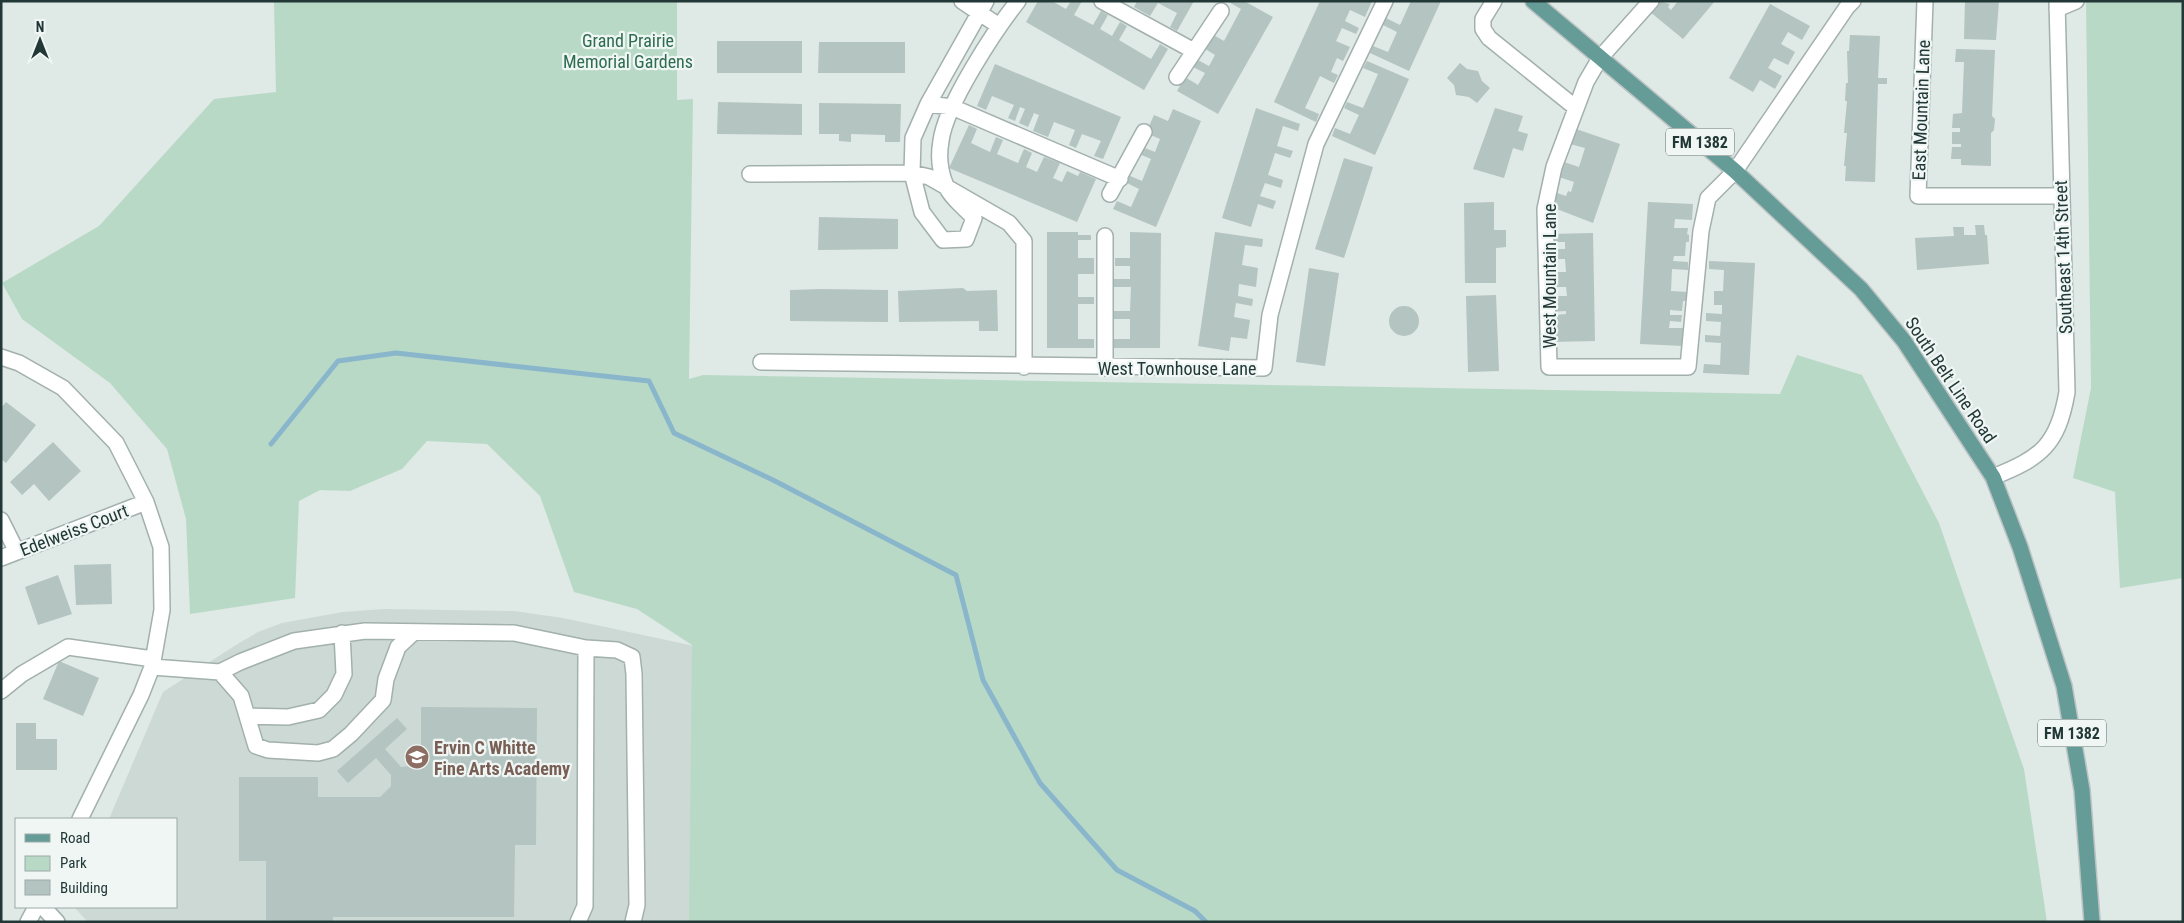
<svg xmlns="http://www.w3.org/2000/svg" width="2184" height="923" viewBox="0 0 2184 923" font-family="'Roboto Condensed',sans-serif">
<rect width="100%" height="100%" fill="#dfe9e6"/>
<path fill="#cdd9d5" d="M385 609 514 611 563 618 699 647 696 922H88L74 907H176V819H109L163 692 236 645 258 632 282 623 343 612Z"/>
<path fill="#b9d9c7" d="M274 1H677V100L693 99 689 379 703 375 1780 394 1797 355 1862 375 1939 523 2024 769 2047 922H689L692 645 637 609 574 592 540 496 487 444 427 441 402 469 350 491 320 490 299 501 295 598 190 614 186 519 167 449 110 383 22 319 2 283 99 226 214 99 276 92Z
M2086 1H2183V578L2120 588 2115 492 2073 478 2091 388Z"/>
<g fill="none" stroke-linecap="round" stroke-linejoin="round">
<path stroke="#8ab6cb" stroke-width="5" d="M271 444 338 361 396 353 649 381 674 433 773 480 956 575 983 680 1040 783 1117 870 1195 911 1206 922"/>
</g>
<path fill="#b4c4c0" d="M1038 1H1052L1066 9 1071 1H1082L1074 15 1093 25 1101 11 1108 15 1100 29 1112 36 1120 22 1127 26 1119 40 1151 59 1160 44 1168 49 1144 90 1026 22Z
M1137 1H1194L1177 31 1170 27 1177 13 1158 3 1150 16 1134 7Z
M1227 1H1244L1273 17 1218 114 1177 91 1185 77 1198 85 1205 73 1191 66 1196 59 1209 66 1215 55 1202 47 1210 33 1224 41 1241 9Z
M1320 1H1372L1365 17 1350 10 1345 21 1359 28 1356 34 1342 28 1336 41 1350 47 1343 61 1337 58 1331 72 1338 75 1334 83 1320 76 1305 108 1319 114 1316 122 1274 102Z
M1411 1H1441L1409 71 1370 53 1373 46 1388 52 1397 32 1383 25 1386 18 1400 25Z
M1656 1 1670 4 1668 7 1671 10 1678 1H1715L1683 39 1649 11Z
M1965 1H1999L1996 40 1964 39Z
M1770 4 1810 26 1802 40 1788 32 1781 44 1795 52 1788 65 1774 58 1768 68 1782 76 1775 89 1760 80 1753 92 1729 78Z
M1850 35 1880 36 1878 78H1887V84H1878L1875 182 1845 181 1846 166H1844L1847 133H1844L1847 101H1845L1846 83H1848L1847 51H1849Z
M717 41H802V73H717Z
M819 42H905V73H818Z
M1956 49 1995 50 1992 116 1995 119 1994 130 1991 133V166L1961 165V159H1951L1952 147H1961V144H1952V132H1960V128H1952L1953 114 1962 113 1964 62H1955Z
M1367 61 1409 79 1375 155 1332 136 1335 128 1350 134 1359 115 1344 108 1347 102 1363 108 1378 74 1363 68Z
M1460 63 1467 69 1478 71 1482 81 1490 88 1477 103 1469 97 1456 95 1454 85 1447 78Z
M995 64 1121 117 1103 159 1094 156 1101 141 1082 134 1076 148 1069 145 1075 130 1054 122 1048 137 1033 131 1039 115 1034 113 1028 127 1019 123 1025 109 1020 107 1015 121 1008 118 1014 105 992 96 986 110 977 106Z
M718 102 802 104V135L717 134Z
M819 103 901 104 900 142H885V135L851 134V142L839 141V134H819Z
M1256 108 1300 124 1298 131 1283 126 1277 146 1293 151 1290 158 1275 153 1268 175 1283 180 1281 188 1265 183 1260 196 1276 201 1273 209 1258 204 1251 227 1222 218Z
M1495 108 1523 116 1518 131 1528 134 1523 151 1513 148 1504 178 1473 169Z
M1173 109 1201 121 1156 227 1113 209 1117 201 1131 207 1139 189 1125 182 1128 175 1142 181 1151 159 1137 153 1140 146 1155 152 1160 139 1146 133 1154 115 1168 121Z
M969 125 977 129 971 143 990 152 996 137 1003 140 997 154 1018 163 1024 149 1032 153 1026 167 1037 172 1044 157 1060 163 1053 178 1062 182 1067 171 1078 176 1080 172 1096 179 1077 222 949 168Z
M1576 129 1620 144 1593 223 1549 206 1554 192 1566 196 1568 191 1571 192 1574 182 1559 177 1564 162 1579 167 1585 148 1570 144Z
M1344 158 1373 167 1344 258 1315 249Z
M1494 202V230H1506V247L1496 248V283H1465L1464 203Z
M1648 202 1693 204 1692 220 1675 219 1674 228H1688L1687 234 1689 235V242H1686L1685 256H1674L1673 261 1688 262V270L1672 269 1671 291 1688 292 1687 301H1683L1682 311 1670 310V315H1682L1681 322 1670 321 1669 328H1685L1684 346 1640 344Z
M819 217 898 219V249L818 250Z
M1975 225H1984L1985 235H1987L1989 264 1917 270 1915 238 1954 236 1953 227H1964V235H1976Z
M1047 232H1078V235H1091V240H1078V258H1094V274H1078V297H1094V304H1078V339H1094V348H1047Z
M1130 232 1161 233 1160 348H1114V339H1130V319H1114V311H1130L1131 287H1114V279H1130V266H1115V258H1130Z
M1215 232 1263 239 1262 247 1245 245 1242 265 1258 268 1256 287 1239 284 1238 296 1253 299 1252 306 1236 303 1234 317 1250 320 1247 339 1231 337 1229 351 1198 346Z
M1593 233 1595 341 1551 342V323H1557L1556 315 1566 314V311L1550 312V296H1567L1566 287H1550V272H1566L1565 259H1551V249H1565V242H1549V234Z
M1709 261 1755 263 1749 375 1703 373 1704 364 1720 365 1721 343 1705 342V335L1720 336 1721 322 1706 321V313L1722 314V305H1714V291H1723L1724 270 1709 269Z
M1309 268 1339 273 1325 366 1296 362Z
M963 288 967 291 997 290 998 331H979V321L899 322 898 291Z
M821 289 888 290V322L790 321V290Z
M1496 295 1499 371 1468 372 1466 296Z
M1389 321a15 15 0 1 1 30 0a15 15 0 1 1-30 0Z
M6 402 36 425 6 463 1 459V408Z
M53 442 81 471 49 501 34 484 22 495 10 482Z
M111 564 112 604 76 605 74 565Z
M58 575 72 614 38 625 25 587Z
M59 661 99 678 83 716 43 699Z
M421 707 537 708 536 845H515L514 917H333V922L266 920V861H239V777H318V797H380L391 786V775L376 758 348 783 337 771 397 718 407 729 385 749 401 767 411 766 421 758Z
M16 723H36V739H57V770H16Z"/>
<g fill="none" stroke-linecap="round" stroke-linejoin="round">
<defs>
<path id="minor" d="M962 1 999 26
M986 1 928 104 913 138 912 173 922 212 943 240 966 239 974 218C966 209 951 198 946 186 940 172 938 157 941 141 945 106 995 30 1018 1
M1102 1 1194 51
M1494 1 1483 19V29L1489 38 1576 108
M1651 1 1600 58 1586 82 1554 167 1545 209 1549 367H1688L1701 231 1708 198 1735 171 1847 7 1853 1
M1925 1 1918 196H2061
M2057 9 2076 1
M1177 77 1221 11
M928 104 952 107 1120 179
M750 174 912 173 929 177 1009 223 1024 241V367
M1110 194 1144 132
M1105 236V368
M1 357 19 363 63 388 116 443 146 502 161 547 162 610 152 667 141 695 80 819
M761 362 1264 368 1270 315 1316 144 1385 1
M1993 477C2041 458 2058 445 2067 392L2057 1
M1 520 17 552
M1 558 146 502
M586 648 617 650 632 657 634 674 637 905 633 922
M152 667 220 672 240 662 294 641 365 631 514 633 586 648 585 906 578 922
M220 672 241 696 256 746 268 750 318 753 333 749 351 734 383 700 386 679 398 647 414 632
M1 691 22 674 68 647 153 659
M247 716 288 717 319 710 334 695 344 674 342 633
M43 907 57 922
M28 922 36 907"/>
<path id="major" d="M1533 1 1735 171 1861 289 1904 341 1993 477 2020 547 2064 686 2082 790 2092 922"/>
</defs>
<use href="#minor" stroke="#a2b0ae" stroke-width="18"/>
<use href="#major" stroke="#bcc3c3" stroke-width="18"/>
<use href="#minor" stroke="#fff" stroke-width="15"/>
<use href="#major" stroke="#669c97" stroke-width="15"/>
</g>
<defs>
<symbol id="school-disc" viewBox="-11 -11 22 22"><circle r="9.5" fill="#8d6e63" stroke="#eff6f4"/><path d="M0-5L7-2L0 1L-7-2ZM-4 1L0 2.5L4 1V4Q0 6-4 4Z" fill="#fff"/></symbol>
</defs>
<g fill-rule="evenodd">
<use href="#school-disc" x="403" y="743" width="28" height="28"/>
</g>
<g text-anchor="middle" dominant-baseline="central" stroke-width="4.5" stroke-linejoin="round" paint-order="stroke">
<g fill="#eff6f4" stroke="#5f716f" stroke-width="1">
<rect x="1666" y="128.5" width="68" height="27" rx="4"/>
<rect x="2038" y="719.5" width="68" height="27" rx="4"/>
</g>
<g font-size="16" font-weight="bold" fill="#213836">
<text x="1700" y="142">FM 1382</text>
<text x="2072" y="733">FM 1382</text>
</g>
<g font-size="18" fill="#2e6c50" stroke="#eff6f4">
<text x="628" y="40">Grand Prairie<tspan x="628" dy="21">Memorial Gardens</tspan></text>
</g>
<g font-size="18" fill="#213836" stroke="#eff6f4">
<text transform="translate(1921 110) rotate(-88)">East Mountain Lane</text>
<text transform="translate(2063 257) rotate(-92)">Southeast 14th Street</text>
<text transform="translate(1549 276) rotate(-90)">West Mountain Lane</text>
<text x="1177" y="368">West Townhouse Lane</text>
<text transform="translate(1951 380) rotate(56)">South Belt Line Road</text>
<text transform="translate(74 530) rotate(-21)">Edelweiss Court</text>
</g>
<g font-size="18" font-weight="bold" fill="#785e54" stroke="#eff6f4" text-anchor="start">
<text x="434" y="747">Ervin C Whitte<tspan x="434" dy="21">Fine Arts Academy</tspan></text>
</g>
</g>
<rect width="2184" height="923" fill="none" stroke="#213836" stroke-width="5"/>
<rect x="15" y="818" width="162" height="90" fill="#eff6f4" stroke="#9daaa8"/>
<rect x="25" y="834" width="25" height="8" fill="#669c97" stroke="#9daaa8"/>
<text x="60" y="843" font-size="15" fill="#213836">Road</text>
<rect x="25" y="856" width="25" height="15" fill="#b9d9c7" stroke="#9daaa8"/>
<text x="60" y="868" font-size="15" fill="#213836">Park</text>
<rect x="25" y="880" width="25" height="15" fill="#b4c4c0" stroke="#9daaa8"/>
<text x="60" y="893" font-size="15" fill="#213836">Building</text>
<g transform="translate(40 40)" stroke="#eff6f4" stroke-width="4" paint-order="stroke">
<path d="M0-4L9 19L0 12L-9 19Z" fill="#213836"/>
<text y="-8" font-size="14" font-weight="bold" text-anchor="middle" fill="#213836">N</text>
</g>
</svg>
